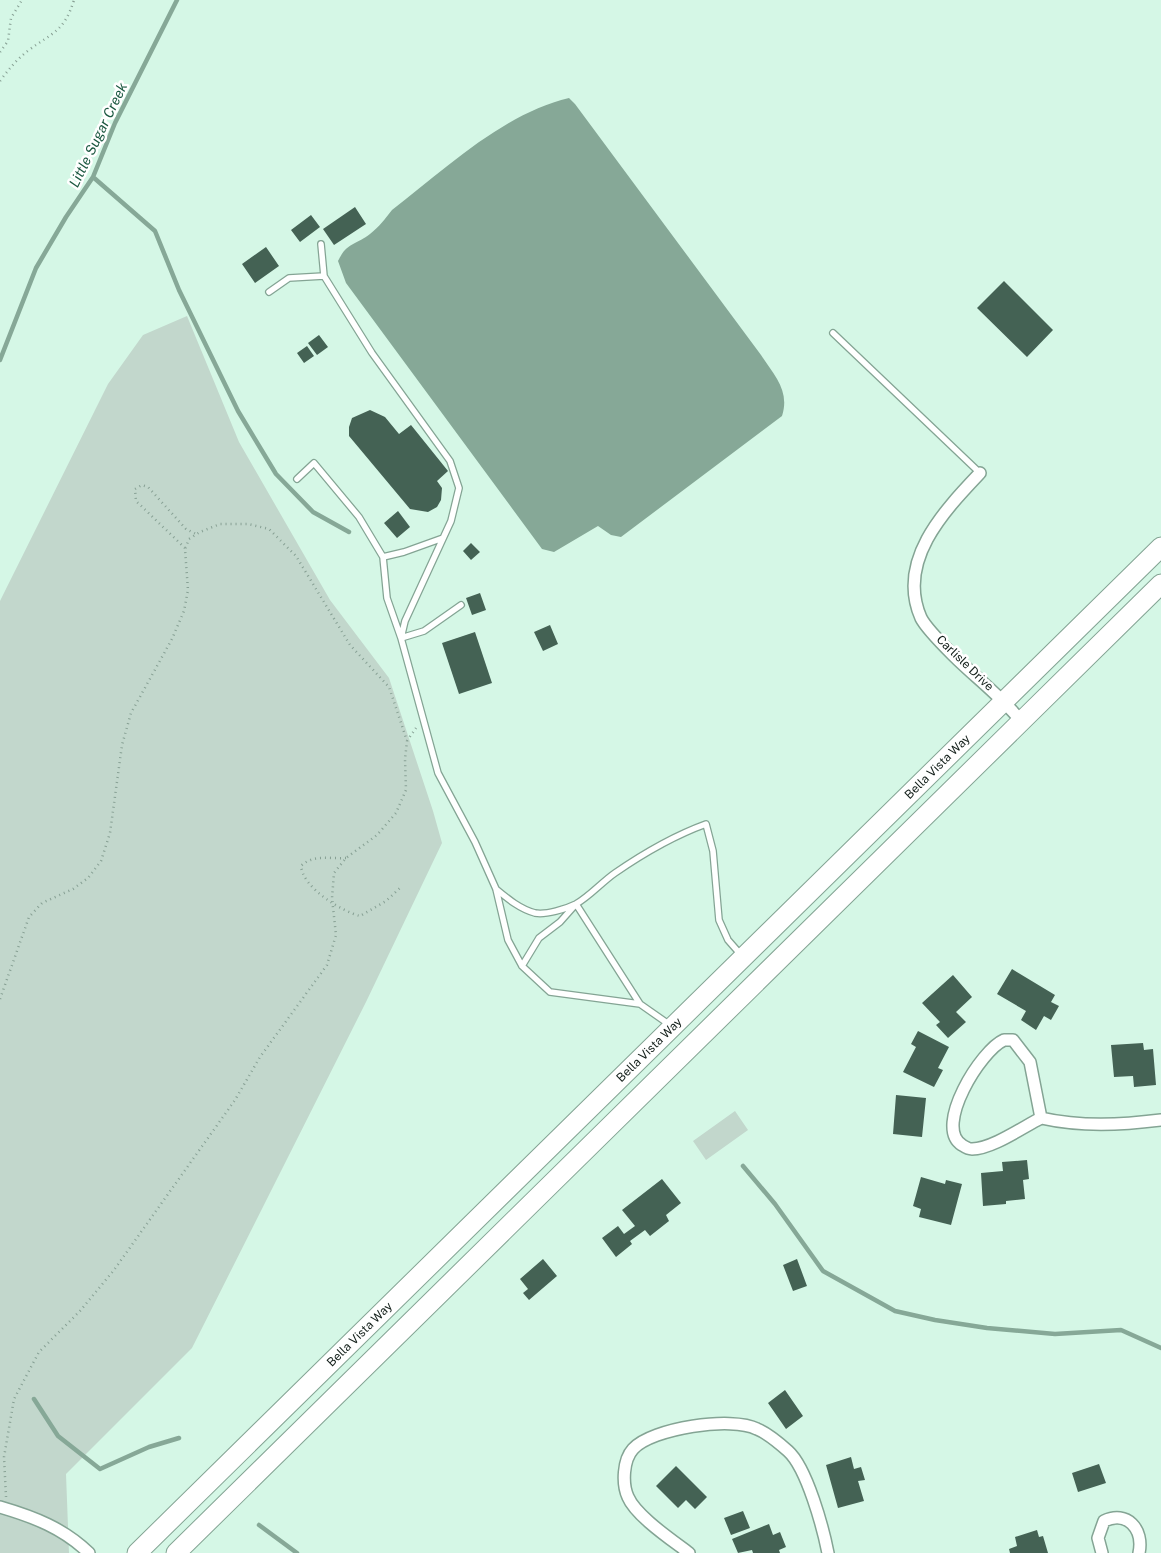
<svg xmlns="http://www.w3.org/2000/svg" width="1161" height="1553" viewBox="0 0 1161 1553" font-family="'Public Sans',sans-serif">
<rect width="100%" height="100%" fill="#d5f7e6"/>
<path fill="#c2d7cc" d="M187 316 239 442 330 600 389 678 433 811 442 843 366 1002 192 1348 66 1474 69 1553H0V601L108 384 143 335Z
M735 1111 748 1130 706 1160 693 1141Z"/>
<path fill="#86a897" d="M569 98 575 104 761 355C775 376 790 391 782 416L621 537 611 535 598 526 554 552 542 549 346 283 338 261C347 242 356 245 370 234 379 227 385 219 392 210 444 170 504 113 569 98Z"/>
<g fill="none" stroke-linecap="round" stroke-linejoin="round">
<path stroke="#86a897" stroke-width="4.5" d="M93 177 155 231 179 290 238 411 276 474 313 512 349 532
M0 360 36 268 66 217 93 177 115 123 177 0
M743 1166 775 1204 823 1271 895 1311 935 1320 987 1328 1055 1334 1121 1330 1161 1348
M34 1399 58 1436 100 1469 149 1447 179 1438
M259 1525 297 1553"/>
</g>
<path fill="#446254" d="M355 207 366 224 334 245 323 229Z
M311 215 320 227 300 242 291 230Z
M266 247 279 266 255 283 242 264Z
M1004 281 1053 330 1027 357 977 308Z
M319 335 328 347 317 355 308 343Z
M307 346 314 356 304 363 297 353Z
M370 410 385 417 399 434 411 425 448 471 437 481 442 488 441 500 437 507 428 512 410 509 349 436V427L352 418Z
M398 511 410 527 397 538 384 523Z
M471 543 480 552 471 560 463 551Z
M480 593 486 610 472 615 466 598Z
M550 625 558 644 543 651 534 632Z
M475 632 492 683 459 694 442 643Z
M1012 969 1055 995 1051 1002 1059 1006 1051 1020 1044 1016 1036 1030 1021 1020 1026 1011 997 994Z
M953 975 972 997 956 1012 966 1022 948 1038 936 1025 940 1022 922 1003Z
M918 1031 949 1047 938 1068 943 1070 934 1087 903 1072 916 1047 911 1044Z
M1143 1043 1144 1050 1153 1049 1156 1085 1134 1087 1133 1076 1114 1077 1111 1045Z
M896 1095 926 1098 922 1137 893 1134Z
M1027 1160 1029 1179 1023 1180 1025 1199 1006 1201V1204L983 1206 981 1173 1003 1171 1002 1162Z
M921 1177 945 1184 946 1180 962 1184 951 1225 919 1217 921 1209 913 1206Z
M662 1179 681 1203 666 1215 669 1221 650 1236 645 1230 630 1241 632 1244 616 1257 602 1238 618 1226 624 1234 635 1226 622 1210Z
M543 1259 557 1276 529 1300 523 1293 528 1289 520 1279Z
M797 1259 807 1286 793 1291 783 1265Z
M785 1390 803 1416 786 1429 768 1403Z
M851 1457 854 1469 861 1467 865 1480 858 1481 864 1501 838 1508 826 1465Z
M1099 1464 1106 1483 1078 1492 1072 1473Z
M676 1466 707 1497 695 1509 686 1500 678 1508 656 1486Z
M743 1511 750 1528 731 1535 724 1518Z
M769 1524 773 1535 780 1532 786 1547 779 1550 780 1553H753L752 1550 738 1553 732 1539Z
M1037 1530 1039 1537 1043 1536 1048 1553H1010L1009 1549 1017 1546 1015 1537Z"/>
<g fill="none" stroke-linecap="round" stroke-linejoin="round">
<defs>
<path id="lane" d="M321 244 324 276
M269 292 289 278 324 276 372 353 450 461 459 488 451 521 405 621 401 638 438 773 475 842 496 889 508 940 522 966 550 992 640 1004 670 1025
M833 333 980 473
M297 479 314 463 359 517 383 557 387 598 401 638 424 631 461 605
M383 557 404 552 443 538
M496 889C508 899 520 909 535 913 546 915 566 909 576 904 590 896 602 882 615 873 644 853 673 836 706 824L713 851 719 920 728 940 742 956
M522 966 539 938 560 922 576 904 640 1004"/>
<path id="street" d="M980 473C944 511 896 561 921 618 926 628 944 646 953 655 976 678 1001 696 1021 721
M1004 1040H1013L1030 1062 1041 1118C1023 1127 992 1149 972 1149 968 1149 965 1147 962 1145 933 1127 981 1050 1004 1040Z
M1041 1118C1081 1127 1121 1125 1161 1120
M0 1507C34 1517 63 1528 89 1553
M689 1553C672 1540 636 1516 628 1497 622 1484 623 1460 633 1449 652 1428 732 1416 757 1429 767 1433 779 1443 788 1451 807 1468 823 1528 828 1553
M1102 1553 1098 1538 1104 1521C1127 1510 1144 1529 1139 1553"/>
<g id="primary">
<path id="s1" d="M137 1553 1161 547"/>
<path d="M176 1553 1161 584"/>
</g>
</defs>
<use href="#lane" stroke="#84a494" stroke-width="8"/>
<use href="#street" stroke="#84a494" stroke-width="14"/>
<use href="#primary" stroke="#84a494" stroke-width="21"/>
<path stroke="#87a094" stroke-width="2.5" stroke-dasharray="1 4" stroke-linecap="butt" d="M0 52 8 41 11 18 22 0
M0 81C9 69 17 59 29 50 53 32 64 32 74 0
M185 548 136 501 135 489 142 485 148 487 186 529 196 534
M407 741 416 728
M346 858C330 859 313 854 301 866 303 888 341 911 360 916L386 901 401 887
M0 999 29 917 42 903 73 889 88 878 101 861 110 833 122 745 131 713 172 639 184 611 188 590 185 549 189 539 200 532 220 524H248L269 529 296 556 350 645 389 687 407 741 405 759 406 790 396 813 377 835 346 858 334 873 332 898 336 935 327 965 260 1057 235 1100 114 1270 80 1311 39 1352 14 1399 4 1457 6 1497"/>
<use href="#lane" stroke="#fff" stroke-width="5.5"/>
<use href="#street" stroke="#fff" stroke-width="11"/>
<use href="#primary" stroke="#fff" stroke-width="19"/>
</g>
<g text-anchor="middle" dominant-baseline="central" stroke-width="5" stroke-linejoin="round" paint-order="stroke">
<g font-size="12" fill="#121e19" stroke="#fff">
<text transform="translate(965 663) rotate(44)">Carlisle Drive</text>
<text stroke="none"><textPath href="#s1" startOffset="1122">Bella Vista Way</textPath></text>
<text stroke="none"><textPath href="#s1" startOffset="718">Bella Vista Way</textPath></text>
<text stroke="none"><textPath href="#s1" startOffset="312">Bella Vista Way</textPath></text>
</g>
<g font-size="14" font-style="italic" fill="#1b5840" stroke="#fff">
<text transform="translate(98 135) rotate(-64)">Little Sugar Creek</text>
</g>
</g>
</svg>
